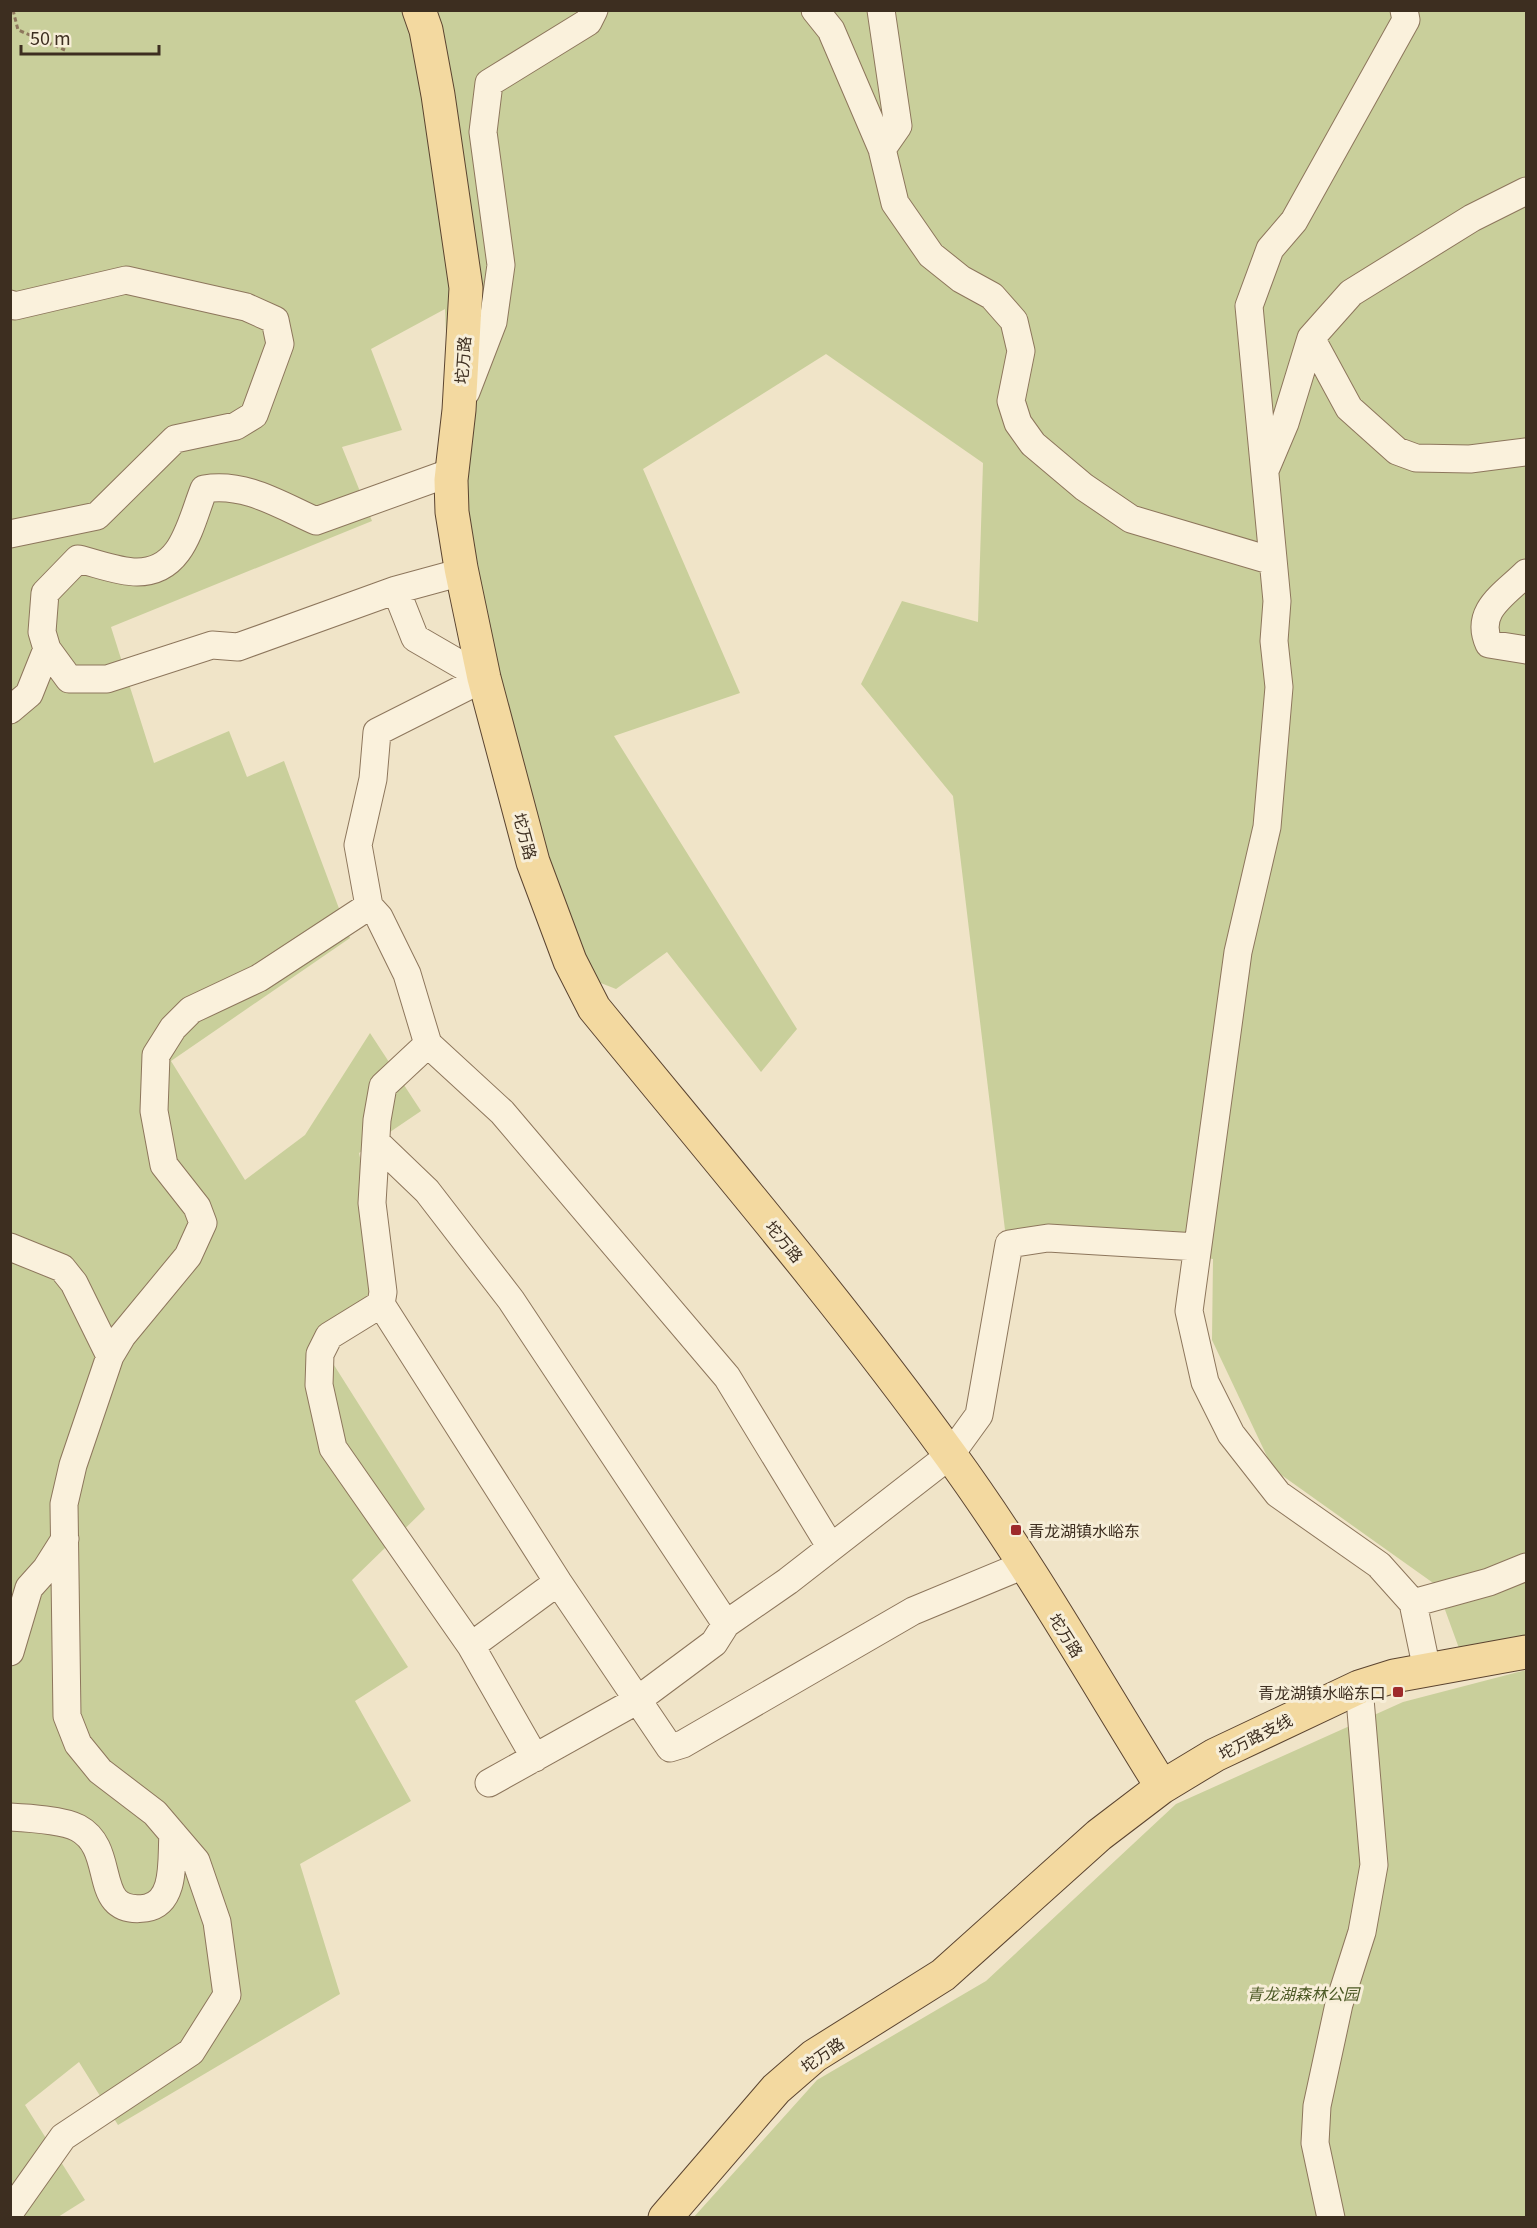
<svg xmlns="http://www.w3.org/2000/svg" width="1537" height="2228" viewBox="0 0 1537 2228" font-family="Georgia,'Noto Sans SC',serif">
<rect width="100%" height="100%" fill="#f0e4c8"/>
<path fill="#c9cf9b" d="M11 11H1526V1636L1460 1651 1436 1585 1273 1469 1212 1340 1213 1259 1005 1230 953 796 861 684 902 601 978 622 983 463 826 354 643 469 740 693 614 736 797 1029 761 1072 667 952 616 989 560 967 454 527 445 309 371 349 402 430 342 447 372 521 111 627 154 763 229 731 247 777 284 761 350 938 171 1061 245 1180 305 1135 370 1033 421 1111 359 1153 390 1295 327 1354 425 1509 352 1580 408 1667 355 1701 411 1801 300 1864 340 1994 118 2125 79 2062 25 2105 85 2200 58 2217 11 2218Z
M1526 1670V2217L693 2218 817 2080 986 1981 1176 1804 1403 1702Z"/>
<g fill="none" stroke-linecap="round" stroke-linejoin="round">
<defs>
<path id="minor" d="M815 10 831 30 882 149 895 203 931 255 961 279 992 296 1014 321 1021 351 1011 401 1018 423 1033 444 1084 487 1131 519 1273 561
M881 10 898 126 882 149
M1404 10 1406 20 1294 221 1270 249 1249 306 1277 601 1274 641 1279 687 1267 827 1238 952 1189 1311 1205 1382 1231 1434 1278 1494 1379 1565 1413 1603 1427 1670
M10 304 15 306 126 280 246 307 275 320 280 344 254 415 236 426 175 439 97 516 10 534
M1311 338 1349 408 1397 451 1416 458 1470 459 1526 452
M466 392 493 322 501 265 483 132 489 83 588 22 594 10
M1266 468 1285 423 1311 338 1351 293 1472 218 1526 191
M462 572 396 590 415 638 484 678
M1526 573C1504 595 1474 611 1489 644L1526 650
M396 590 238 647 212 645 107 679H69L47 649 42 632 45 593 78 559C96 563 118 572 137 572 183 572 190 524 204 489 245 482 280 505 316 521L452 472
M484 678 377 732 373 779 358 845 369 906 379 917 407 974 428 1044 502 1112 727 1377 830 1546
M10 710 29 694 47 649
M428 1044 383 1086 377 1120 372 1203 383 1292 381 1304 558 1582 670 1748 683 1744 913 1611 1024 1565
M378 1144 427 1191 511 1300 726 1624
M10 1247 62 1268 74 1283 110 1356
M381 1304 329 1336 320 1354 319 1385 333 1448 471 1646 535 1758
M1413 1603 1489 1582 1526 1567
M471 1646 558 1582
M10 1652 29 1588 46 1569 65 1539
M489 1783 636 1701 714 1643 726 1624 788 1581 950 1455 979 1415 1009 1244 1048 1238 1197 1247
M10 1817C28 1818 63 1820 78 1828 119 1850 89 1916 146 1908 177 1903 171 1857 173 1834
M10 2212 63 2137 191 2052 227 1995 217 1922 196 1861 155 1813 100 1771 78 1744 67 1716 64 1504 73 1465 110 1356 122 1336 188 1256 203 1223 197 1207 164 1165 154 1111 156 1055 173 1028 191 1010 259 978 369 906
M1331 2218 1315 2143 1317 2106 1339 2004 1362 1932 1374 1865 1359 1687"/>
<path id="major" d="M419 10 426 30 438 95 466 288 459 410 451 480 452 512 461 568 484 678 533 862 570 961 594 1008C715 1156 839 1301 951 1456 1028 1562 1093 1676 1162 1787
M665 2218 776 2089 814 2056 943 1975 1099 1835 1162 1787 1215 1755 1359 1687 1394 1676 1526 1652"/>
</defs>
<use href="#minor" stroke="#8d765c" stroke-width="29"/>
<use href="#major" stroke="#5b4430" stroke-width="35"/>
<path stroke="#8d765c" stroke-width="3" stroke-dasharray="4.5 3" stroke-linecap="butt" d="M13 10 18 30 65 50"/>
<use href="#minor" stroke="#faf1dc" stroke-width="27"/>
<use href="#major" stroke="#f3d9a0" stroke-width="33"/>
</g>
<g fill="#9e2a2b" stroke="#f7eed8" stroke-width="2">
<rect x="1010" y="1524" width="12" height="12" rx="3"/>
<rect x="1392" y="1686" width="12" height="12" rx="3"/>
</g>
<g text-anchor="middle" dominant-baseline="central" stroke-width="6" stroke-linejoin="round" paint-order="stroke">
<g font-size="16" fill="#3d2e20" stroke="#f7eed8">
<text transform="translate(462 360) rotate(-86)">坨万路</text>
<text transform="translate(526 836) rotate(75)">坨万路</text>
<text transform="translate(785 1241) rotate(50)">坨万路</text>
<text transform="translate(1067 1635) rotate(58)">坨万路</text>
<text transform="translate(1255 1736) rotate(-27)">坨万路支线</text>
<text transform="translate(822 2054) rotate(-35)">坨万路</text>
</g>
<g font-size="16" fill="#3d2e20" stroke="#f7eed8" text-anchor="start">
<text x="1028" y="1530">青龙湖镇水峪东</text>
<text x="1386" y="1692" text-anchor="end">青龙湖镇水峪东口</text>
</g>
<g font-size="16" font-style="italic" fill="#4d5a26" stroke="#f7eed8">
<text x="1303" y="1993">青龙湖森林公园</text>
</g>
</g>
<rect width="1537" height="2228" fill="none" stroke="#3d2e20" stroke-width="24"/>
<path d="M21 45v9h138v-9" fill="none" stroke="#3d2e20" stroke-width="3"/>
<text x="30" y="45" font-size="18" fill="#3d2e20" stroke="#f7eed8" stroke-width="4.5" paint-order="stroke">50 m</text>
</svg>
